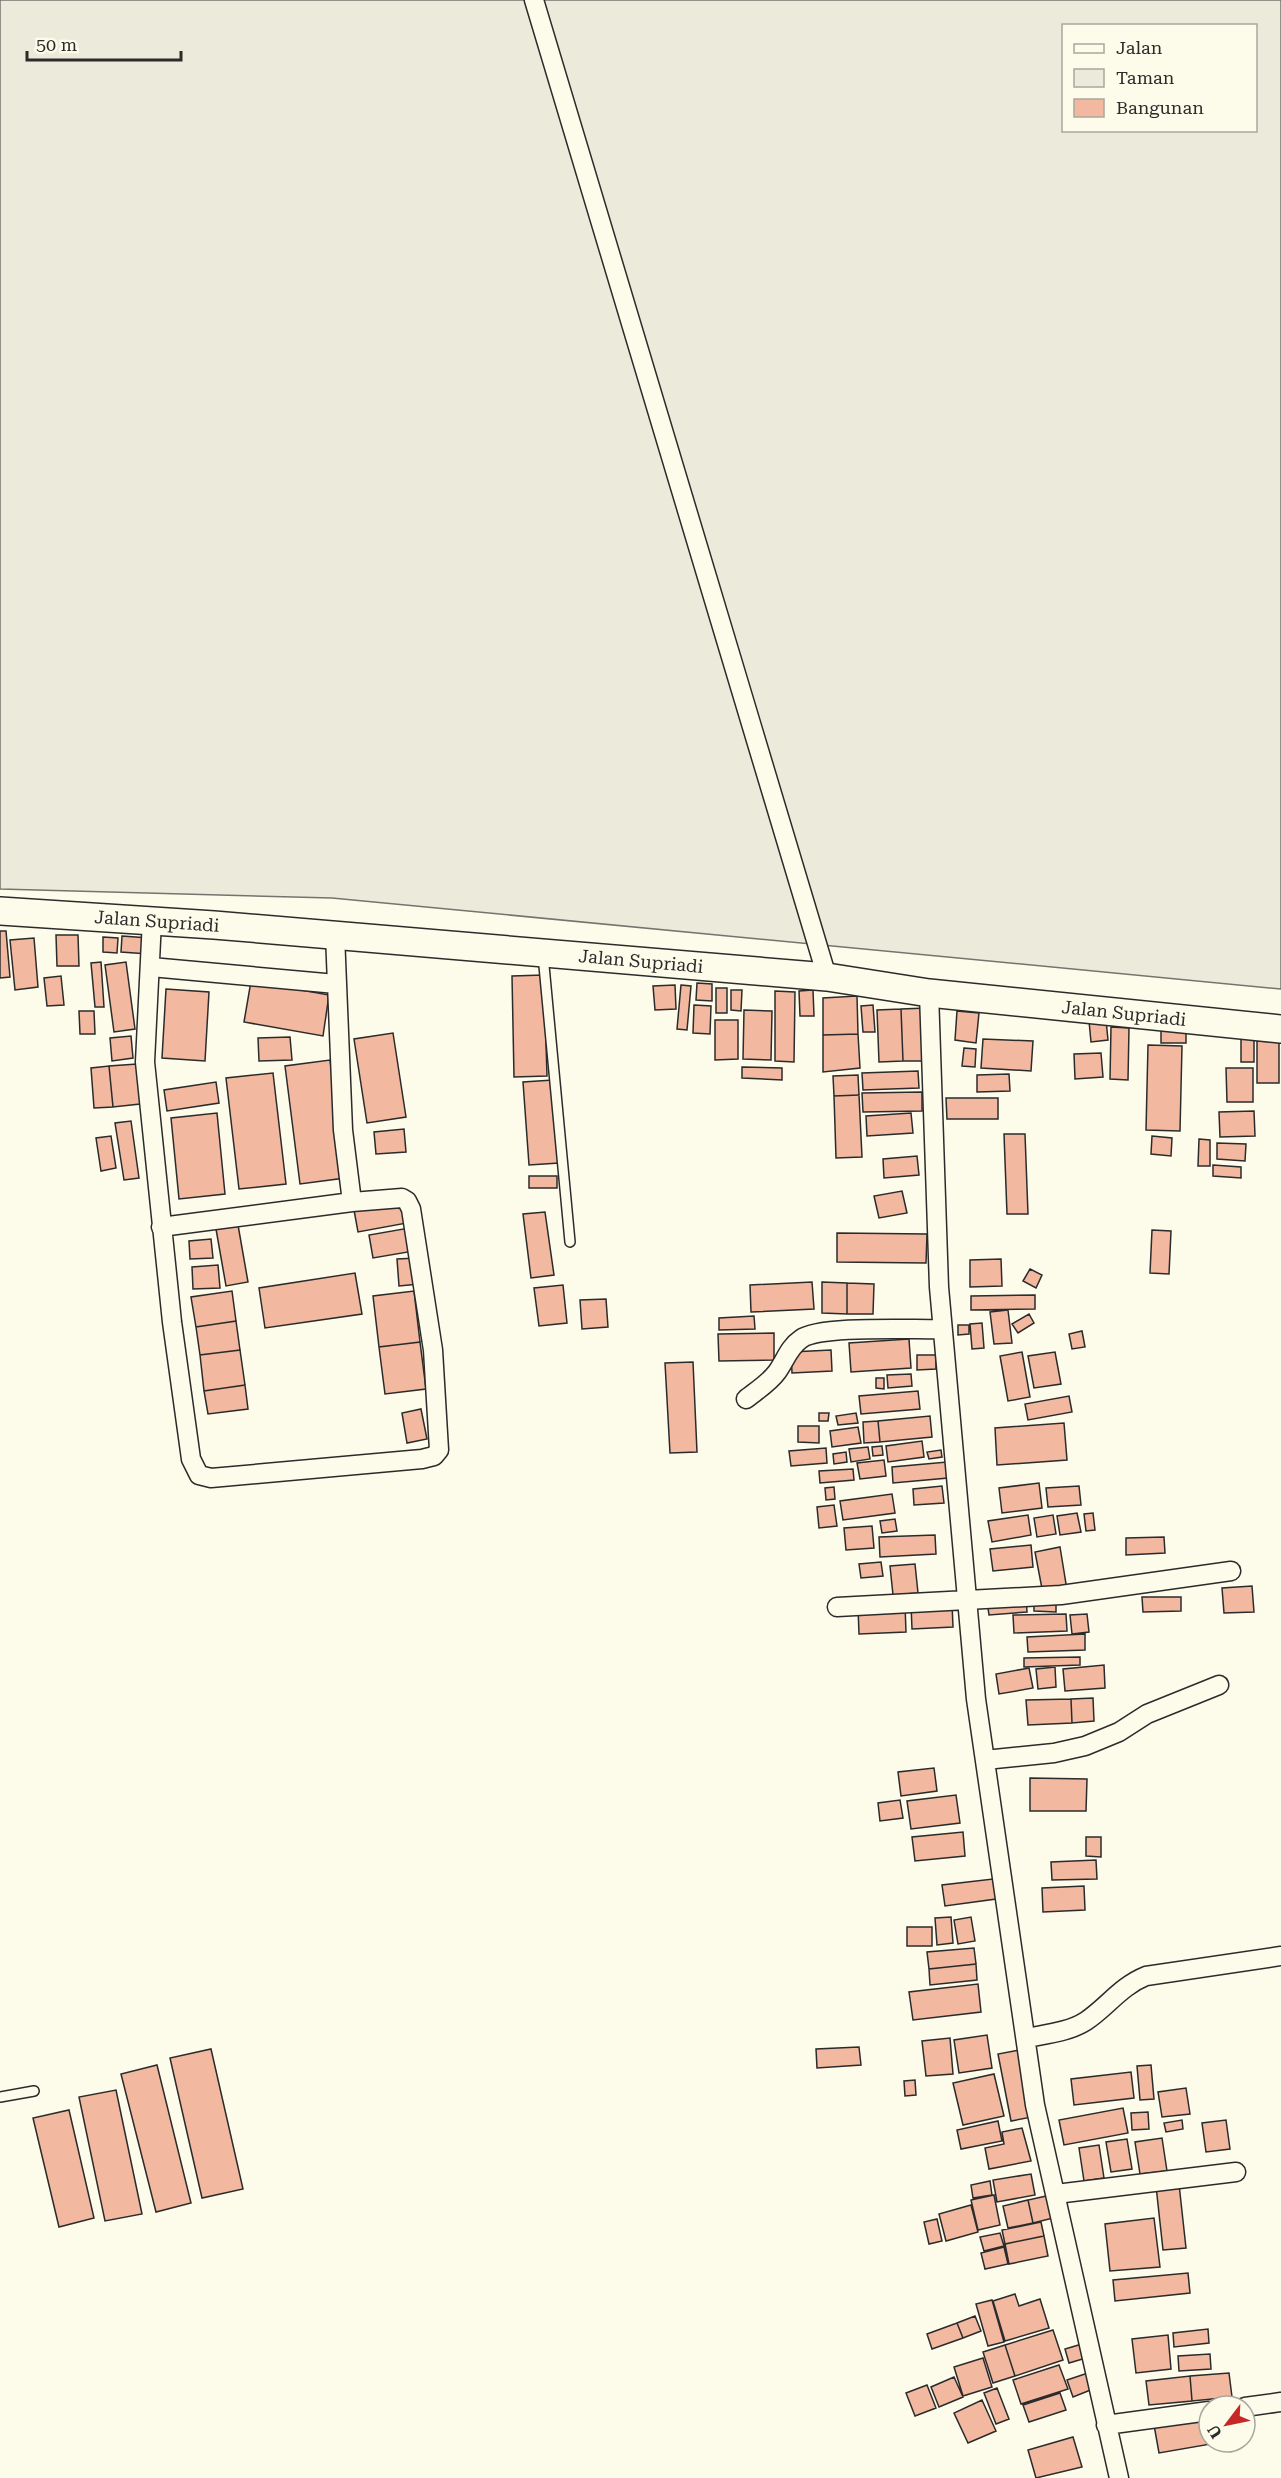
<svg xmlns="http://www.w3.org/2000/svg" width="1281" height="2478" viewBox="0 0 1281 2478" font-family="'Roboto Serif',serif">
<rect width="100%" height="100%" fill="#fdfbea"/>
<path fill="#ecebdb" stroke="#74746e" stroke-width="1.5" fill-rule="evenodd" d="M0 0H1281V989L332 898 0 889ZM1064 26H1256V130H1064Z"/>
<path fill="#f2b8a0" stroke="#2b2b2b" stroke-width="1.5" d="M0 931H6L10 977 0 978Z
M56 935H78L79 966H57Z
M122 936 149 938 148 954 121 952Z
M103 937 118 938 117 953 103 952Z
M34 938 38 987 15 990 10 940Z
M101 962 104 1007H95L91 963Z
M126 962 135 1029 114 1032 105 965Z
M544 975 547 1076 514 1077 512 976Z
M61 976 64 1005 47 1006 44 978Z
M251 981 329 995 323 1036 244 1022Z
M697 983 712 984V1001L696 1000Z
M675 985 676 1009 655 1010 653 986Z
M681 985 691 986 687 1030 677 1029Z
M716 988H727V1013H716Z
M166 989 209 992 205 1061 162 1058Z
M731 990H742L741 1011 731 1010Z
M813 990 814 1016H800L799 991Z
M775 991 795 992 794 1062 775 1061Z
M857 996 858 1034 823 1035V998Z
M694 1005 711 1006 710 1034 693 1033Z
M873 1005 875 1032H863L861 1006Z
M926 1008 928 1061H903L901 1009Z
M901 1009 903 1061 879 1062 877 1010Z
M744 1010 772 1011 771 1060 743 1059Z
M79 1011H94L95 1034H80Z
M957 1011 979 1013 976 1043 955 1040Z
M715 1020H738V1059L715 1060Z
M1106 1020 1108 1040 1091 1042 1089 1021Z
M1111 1027 1129 1028 1128 1080 1110 1079Z
M1186 1029V1043H1161V1030Z
M393 1033 406 1117 367 1123 354 1039Z
M858 1034 860 1068 823 1072V1035Z
M131 1036 133 1058 112 1061 110 1038Z
M290 1037 292 1060 259 1061 258 1038Z
M983 1039 1033 1041 1031 1071 981 1068Z
M1241 1039H1254V1062H1241Z
M1257 1041 1279 1042V1083H1257Z
M1148 1045 1182 1046 1180 1131 1146 1130Z
M964 1048 976 1049 975 1067 962 1066Z
M1101 1053 1103 1077 1075 1079 1074 1054Z
M330 1060 345 1178 300 1184 285 1066Z
M137 1064 140 1104 113 1107 109 1066Z
M109 1066 113 1107 94 1108 91 1068Z
M742 1067 782 1068V1080L742 1078Z
M1226 1068H1253V1102H1227Z
M918 1071 919 1088 863 1090 862 1073Z
M273 1073 286 1184 239 1189 226 1078Z
M1009 1074 1010 1091 977 1092V1075Z
M858 1075 859 1095 834 1096 833 1076Z
M553 1080 559 1163 529 1165 523 1082Z
M216 1082 219 1103 167 1111 164 1090Z
M922 1092V1111L863 1112 862 1093Z
M859 1095 862 1157 836 1158 834 1096Z
M946 1098H998V1119H947Z
M1254 1111 1255 1136 1220 1137 1219 1112Z
M217 1113 225 1194 179 1199 171 1118Z
M911 1113 913 1133 867 1136 866 1116Z
M131 1121 139 1178 124 1180 115 1123Z
M404 1129 406 1152 376 1154 374 1132Z
M1004 1134H1025L1028 1214H1007Z
M111 1136 116 1168 101 1171 96 1138Z
M1152 1136 1172 1138 1171 1156 1151 1154Z
M1199 1139 1210 1140V1166H1198Z
M1217 1143 1246 1144 1245 1161 1217 1159Z
M917 1156 919 1175 884 1178 883 1159Z
M1213 1165 1241 1167V1178L1213 1176Z
M529 1176H557V1188H529Z
M902 1191 907 1213 879 1218 874 1196Z
M402 1200 407 1223 358 1232 354 1210Z
M545 1212 554 1275 531 1278 523 1214Z
M238 1225 248 1282 226 1286 216 1229Z
M409 1228 414 1251 373 1258 369 1235Z
M1152 1230 1171 1231 1169 1274 1150 1273Z
M837 1233 927 1234 926 1263 837 1262Z
M211 1239 213 1258 190 1259 189 1241Z
M417 1258 419 1284 399 1286 397 1259Z
M1001 1259 1002 1286 970 1287V1260Z
M218 1265 220 1288 193 1289 192 1267Z
M1030 1269 1042 1275 1036 1288 1023 1281Z
M355 1273 362 1314 265 1328 259 1288Z
M812 1282 814 1309 751 1312 750 1285Z
M822 1282 847 1283V1314L822 1313Z
M847 1283 874 1284 873 1314H847Z
M563 1285 567 1323 539 1326 534 1288Z
M232 1291 236 1321 196 1327 191 1297Z
M414 1291 420 1342 379 1347 373 1296Z
M1035 1295V1309L971 1310V1296Z
M606 1299 608 1327 582 1329 580 1300Z
M1008 1310 1012 1343 994 1344 990 1312Z
M1029 1314 1034 1323 1018 1333 1012 1324Z
M754 1316 755 1329 719 1330V1318Z
M236 1321 240 1350 200 1355 196 1327Z
M982 1323 984 1348 972 1349 970 1324Z
M958 1325H969V1334L958 1335Z
M1082 1331 1085 1347 1072 1349 1069 1334Z
M774 1333V1360L719 1361 718 1334Z
M909 1339 911 1368 851 1372 849 1343Z
M420 1342 426 1389 385 1394 379 1347Z
M240 1350 245 1385 204 1391 200 1355Z
M831 1350 832 1371 792 1373 791 1352Z
M1022 1352 1030 1397 1008 1401 1000 1356Z
M1055 1352 1061 1384 1034 1388 1028 1356Z
M917 1355H936V1369L917 1370Z
M693 1362 697 1452 670 1453 665 1363Z
M911 1374 912 1386 888 1388 887 1375Z
M876 1378H884V1389L876 1388Z
M245 1385 248 1409 208 1414 204 1391Z
M918 1391 920 1409 861 1414 859 1396Z
M1069 1396 1072 1412 1028 1420 1025 1404Z
M421 1409 427 1439 407 1443 402 1413Z
M819 1413H829L828 1421H819Z
M856 1413 858 1423 838 1425 836 1416Z
M930 1416 932 1437 880 1442 878 1421Z
M878 1421 880 1442 864 1443 863 1422Z
M1064 1423 1067 1460 997 1465 995 1428Z
M798 1426H819V1443L798 1442Z
M858 1427 861 1443 832 1447 830 1431Z
M922 1441 924 1457 888 1462 886 1446Z
M882 1446 883 1455 873 1456 872 1447Z
M868 1447 870 1459 851 1462 849 1449Z
M826 1448 827 1463 791 1466 789 1451Z
M941 1450 942 1457 929 1459 927 1452Z
M846 1452 847 1462 834 1464 833 1454Z
M884 1460 886 1476 860 1479 857 1463Z
M947 1462 948 1478 893 1483 892 1467Z
M853 1469 854 1480 820 1483 819 1471Z
M1039 1483 1042 1508 1002 1513 999 1488Z
M942 1486 944 1503 914 1505 913 1489Z
M1079 1486 1081 1505 1048 1507 1046 1488Z
M834 1487 835 1499 826 1500 825 1488Z
M892 1494 895 1513 843 1520 840 1501Z
M834 1505 837 1526 819 1528 817 1507Z
M1077 1513 1081 1532 1060 1535 1057 1516Z
M1093 1513 1095 1530 1086 1531 1084 1514Z
M1028 1515 1031 1535 992 1542 988 1521Z
M1053 1515 1056 1534 1037 1537 1034 1518Z
M895 1519 897 1531 882 1533 880 1521Z
M872 1526 874 1548 846 1550 844 1528Z
M935 1535 936 1554 880 1557 879 1537Z
M1164 1537 1165 1553 1126 1555V1538Z
M1031 1545 1033 1567 993 1571 990 1549Z
M1060 1547 1067 1590 1043 1594 1035 1552Z
M881 1562 883 1576 861 1578 859 1564Z
M915 1564 918 1593 893 1595 890 1566Z
M1252 1586 1254 1612 1224 1613 1222 1588Z
M1026 1597 1027 1612 989 1615 987 1601Z
M1142 1597H1181V1611L1143 1612Z
M1034 1600 1056 1601V1612L1034 1611Z
M952 1603 953 1627 912 1629 911 1605Z
M905 1605 906 1632 859 1634 858 1607Z
M1066 1614 1067 1631 1014 1633 1013 1615Z
M1087 1614 1089 1632 1072 1634 1070 1615Z
M1085 1634V1650L1028 1652 1027 1637Z
M1080 1657V1665L1024 1667V1658Z
M1104 1665 1105 1688 1065 1691 1063 1669Z
M1055 1667 1056 1687 1038 1689 1036 1669Z
M1029 1668 1033 1688 999 1694 996 1674Z
M1093 1698 1094 1721 1072 1723 1071 1699Z
M1071 1699 1072 1723 1028 1725 1026 1700Z
M934 1768 937 1791 901 1796 898 1772Z
M1030 1778 1087 1779 1086 1811H1030Z
M956 1795 960 1823 911 1829 907 1801Z
M900 1800 903 1818 880 1821 878 1803Z
M963 1832 965 1856 915 1861 912 1837Z
M1086 1837H1101V1857L1086 1856Z
M1096 1860 1097 1879 1052 1880 1051 1862Z
M993 1879 996 1899 945 1906 942 1885Z
M1084 1886 1085 1910 1043 1912 1042 1888Z
M951 1917 953 1943 937 1945 935 1918Z
M971 1917 975 1941 958 1944 954 1920Z
M907 1927H932V1946H907Z
M974 1948 976 1964 929 1969 927 1952Z
M976 1964 977 1980 930 1985 929 1969Z
M978 1984 981 2012 913 2020 909 1992Z
M987 2035 992 2068 959 2073 954 2040Z
M950 2038 953 2074 926 2076 922 2041Z
M859 2047 861 2065 817 2068 816 2049Z
M211 2049 243 2189 202 2198 170 2058Z
M1019 2050 1032 2117 1011 2121 998 2054Z
M157 2065 191 2203 156 2212 121 2074Z
M1151 2065 1154 2099 1140 2100 1137 2066Z
M1131 2072 1134 2098 1074 2105 1071 2079Z
M994 2074 1004 2116 963 2125 953 2083Z
M915 2080 916 2095 905 2096 904 2081Z
M1186 2088 1190 2114 1162 2117 1158 2092Z
M116 2090 142 2214 105 2221 79 2097Z
M1123 2108 1128 2133 1064 2145 1059 2120Z
M69 2110 94 2218 59 2227 33 2118Z
M1148 2112 1149 2129 1132 2130 1131 2113Z
M1182 2120 1183 2129 1166 2132 1164 2123Z
M1226 2120 1230 2149 1206 2152 1202 2123Z
M998 2121 1002 2141 961 2149 957 2130Z
M1022 2128 1031 2161 989 2169 985 2148 1004 2144 1002 2132Z
M1162 2138 1167 2171 1140 2174 1135 2142Z
M1127 2139 1132 2169 1111 2172 1106 2142Z
M1099 2145 1104 2178 1084 2181 1079 2148Z
M1031 2174 1035 2195 997 2202 993 2180Z
M990 2181 992 2195 973 2198 971 2185Z
M1179 2184 1186 2248 1163 2250 1156 2186Z
M994 2195 1000 2225 978 2230 971 2200Z
M1051 2195 1057 2217 1033 2223 1028 2200Z
M1028 2200 1033 2223 1008 2228 1003 2206Z
M971 2205 978 2232 946 2241 939 2214Z
M1154 2218 1160 2267 1110 2271 1105 2224Z
M937 2219 942 2241 929 2244 924 2222Z
M1041 2222 1044 2236 1005 2244 1002 2230Z
M1000 2233 1004 2246 984 2251 980 2237Z
M1044 2236 1048 2256 1009 2264 1005 2244Z
M1004 2247 1008 2264 985 2269 981 2253Z
M1188 2273 1190 2293 1115 2301 1113 2280Z
M1015 2294 1019 2306 1040 2299 1049 2328 1005 2341 993 2301Z
M992 2300 1004 2342 988 2346 976 2304Z
M975 2316 981 2331 963 2338 957 2323Z
M957 2323 963 2338 932 2349 927 2334Z
M1208 2329 1209 2343 1174 2347 1173 2333Z
M1053 2330 1063 2360 1015 2376 1005 2345Z
M1168 2335 1171 2369 1136 2373 1132 2339Z
M1082 2344 1086 2358 1069 2363 1065 2349Z
M1005 2345 1015 2376 993 2383 983 2352Z
M1210 2354 1211 2369 1179 2371 1178 2356Z
M983 2358 992 2387 963 2396 954 2367Z
M1059 2365 1068 2389 1021 2404 1013 2380Z
M1088 2373 1093 2389 1073 2397 1067 2380Z
M1229 2373 1232 2397 1192 2401 1190 2376Z
M1190 2376 1192 2401 1149 2405 1146 2381Z
M954 2377 963 2397 939 2407 931 2387Z
M927 2385 936 2408 915 2416 906 2393Z
M997 2388 1009 2419 996 2424 984 2393Z
M1060 2393 1066 2410 1029 2422 1023 2405Z
M982 2400 996 2431 968 2443 954 2413Z
M1205 2416 1211 2444 1159 2453 1154 2425Z
M1073 2437 1082 2467 1036 2478 1028 2450Z"/>
<g fill="none" stroke-linecap="round" stroke-linejoin="round">
<defs>
<path id="lane" d="M543 955 570 1242
M0 2097 34 2091"/>
<path id="street" d="M534 0 827 977
M152 920 145 1062 172 1322 191 1459 199 1475 211 1478 422 1459 434 1456 439 1450 433 1350 411 1209 407 1201 402 1198 352 1202
M151 967 336 984
M929 993 939 1287 976 1699 1035 2105 1119 2478
M161 1227 352 1202 343 1130 335 935
M746 1399C756 1391 769 1383 777 1372 785 1361 789 1347 801 1339 820 1325 914 1330 942 1329
M837 1607 1061 1595 1231 1571
M985 1760 1054 1753 1085 1746 1119 1732 1147 1714 1219 1685
M1027 2038C1046 2034 1069 2032 1086 2021 1107 2007 1121 1986 1146 1976L1281 1956
M1056 2194 1236 2172
M1245 2407 1281 2402
M1106 2425 1209 2411"/>
<path id="secondary" d="M0 911 214 925 827 977 929 993 1281 1029"/>
</defs>
<use href="#lane" stroke="#2b2b2b" stroke-width="12"/>
<use href="#street" stroke="#2b2b2b" stroke-width="21"/>
<use href="#secondary" stroke="#2b2b2b" stroke-width="30"/>
<use href="#lane" stroke="#fdfbea" stroke-width="9"/>
<use href="#street" stroke="#fdfbea" stroke-width="18"/>
<use href="#secondary" stroke="#fdfbea" stroke-width="27"/>
</g>
<g text-anchor="middle" dominant-baseline="central" stroke-width="4.5" stroke-linejoin="round" paint-order="stroke">
<g font-size="18" fill="#2b2b2b" stroke="#fdfbea">
<text transform="translate(157 921) rotate(4)">Jalan Supriadi</text>
<text transform="translate(641 961) rotate(5)">Jalan Supriadi</text>
<text transform="translate(1124 1013) rotate(6)">Jalan Supriadi</text>
</g>
</g>
<rect x="1062" y="24" width="195" height="108" fill="#fdfbea" stroke="#a9a89e" stroke-width="1.5"/>
<rect x="1074" y="44" width="30" height="9" fill="#fdfbea" stroke="#a9a89e" stroke-width="1.5"/>
<text x="1116" y="54" font-size="18" fill="#2b2b2b">Jalan</text>
<rect x="1074" y="69" width="30" height="18" fill="#ecebdb" stroke="#a9a89e" stroke-width="1.5"/>
<text x="1116" y="84" font-size="18" fill="#2b2b2b">Taman</text>
<rect x="1074" y="99" width="30" height="18" fill="#f2b8a0" stroke="#a9a89e" stroke-width="1.5"/>
<text x="1116" y="114" font-size="18" fill="#2b2b2b">Bangunan</text>
<g transform="translate(1227 2424) rotate(238)"><circle r="28" fill="#fdfbea" stroke="#a9a89e" stroke-width="1.5"/>
<path d="M0-4.5L10 22L0 15L-10 22Z" fill="#c62828"/>
<text y="-9" font-size="16" font-weight="bold" text-anchor="middle" fill="#2b2b2b">U</text>
</g>
<path d="M27 51v9h154v-9" fill="none" stroke="#2b2b2b" stroke-width="3"/>
<text x="36" y="51" font-size="18" fill="#2b2b2b" stroke="#fdfbea" stroke-width="4.5" paint-order="stroke">50 m</text>
</svg>
